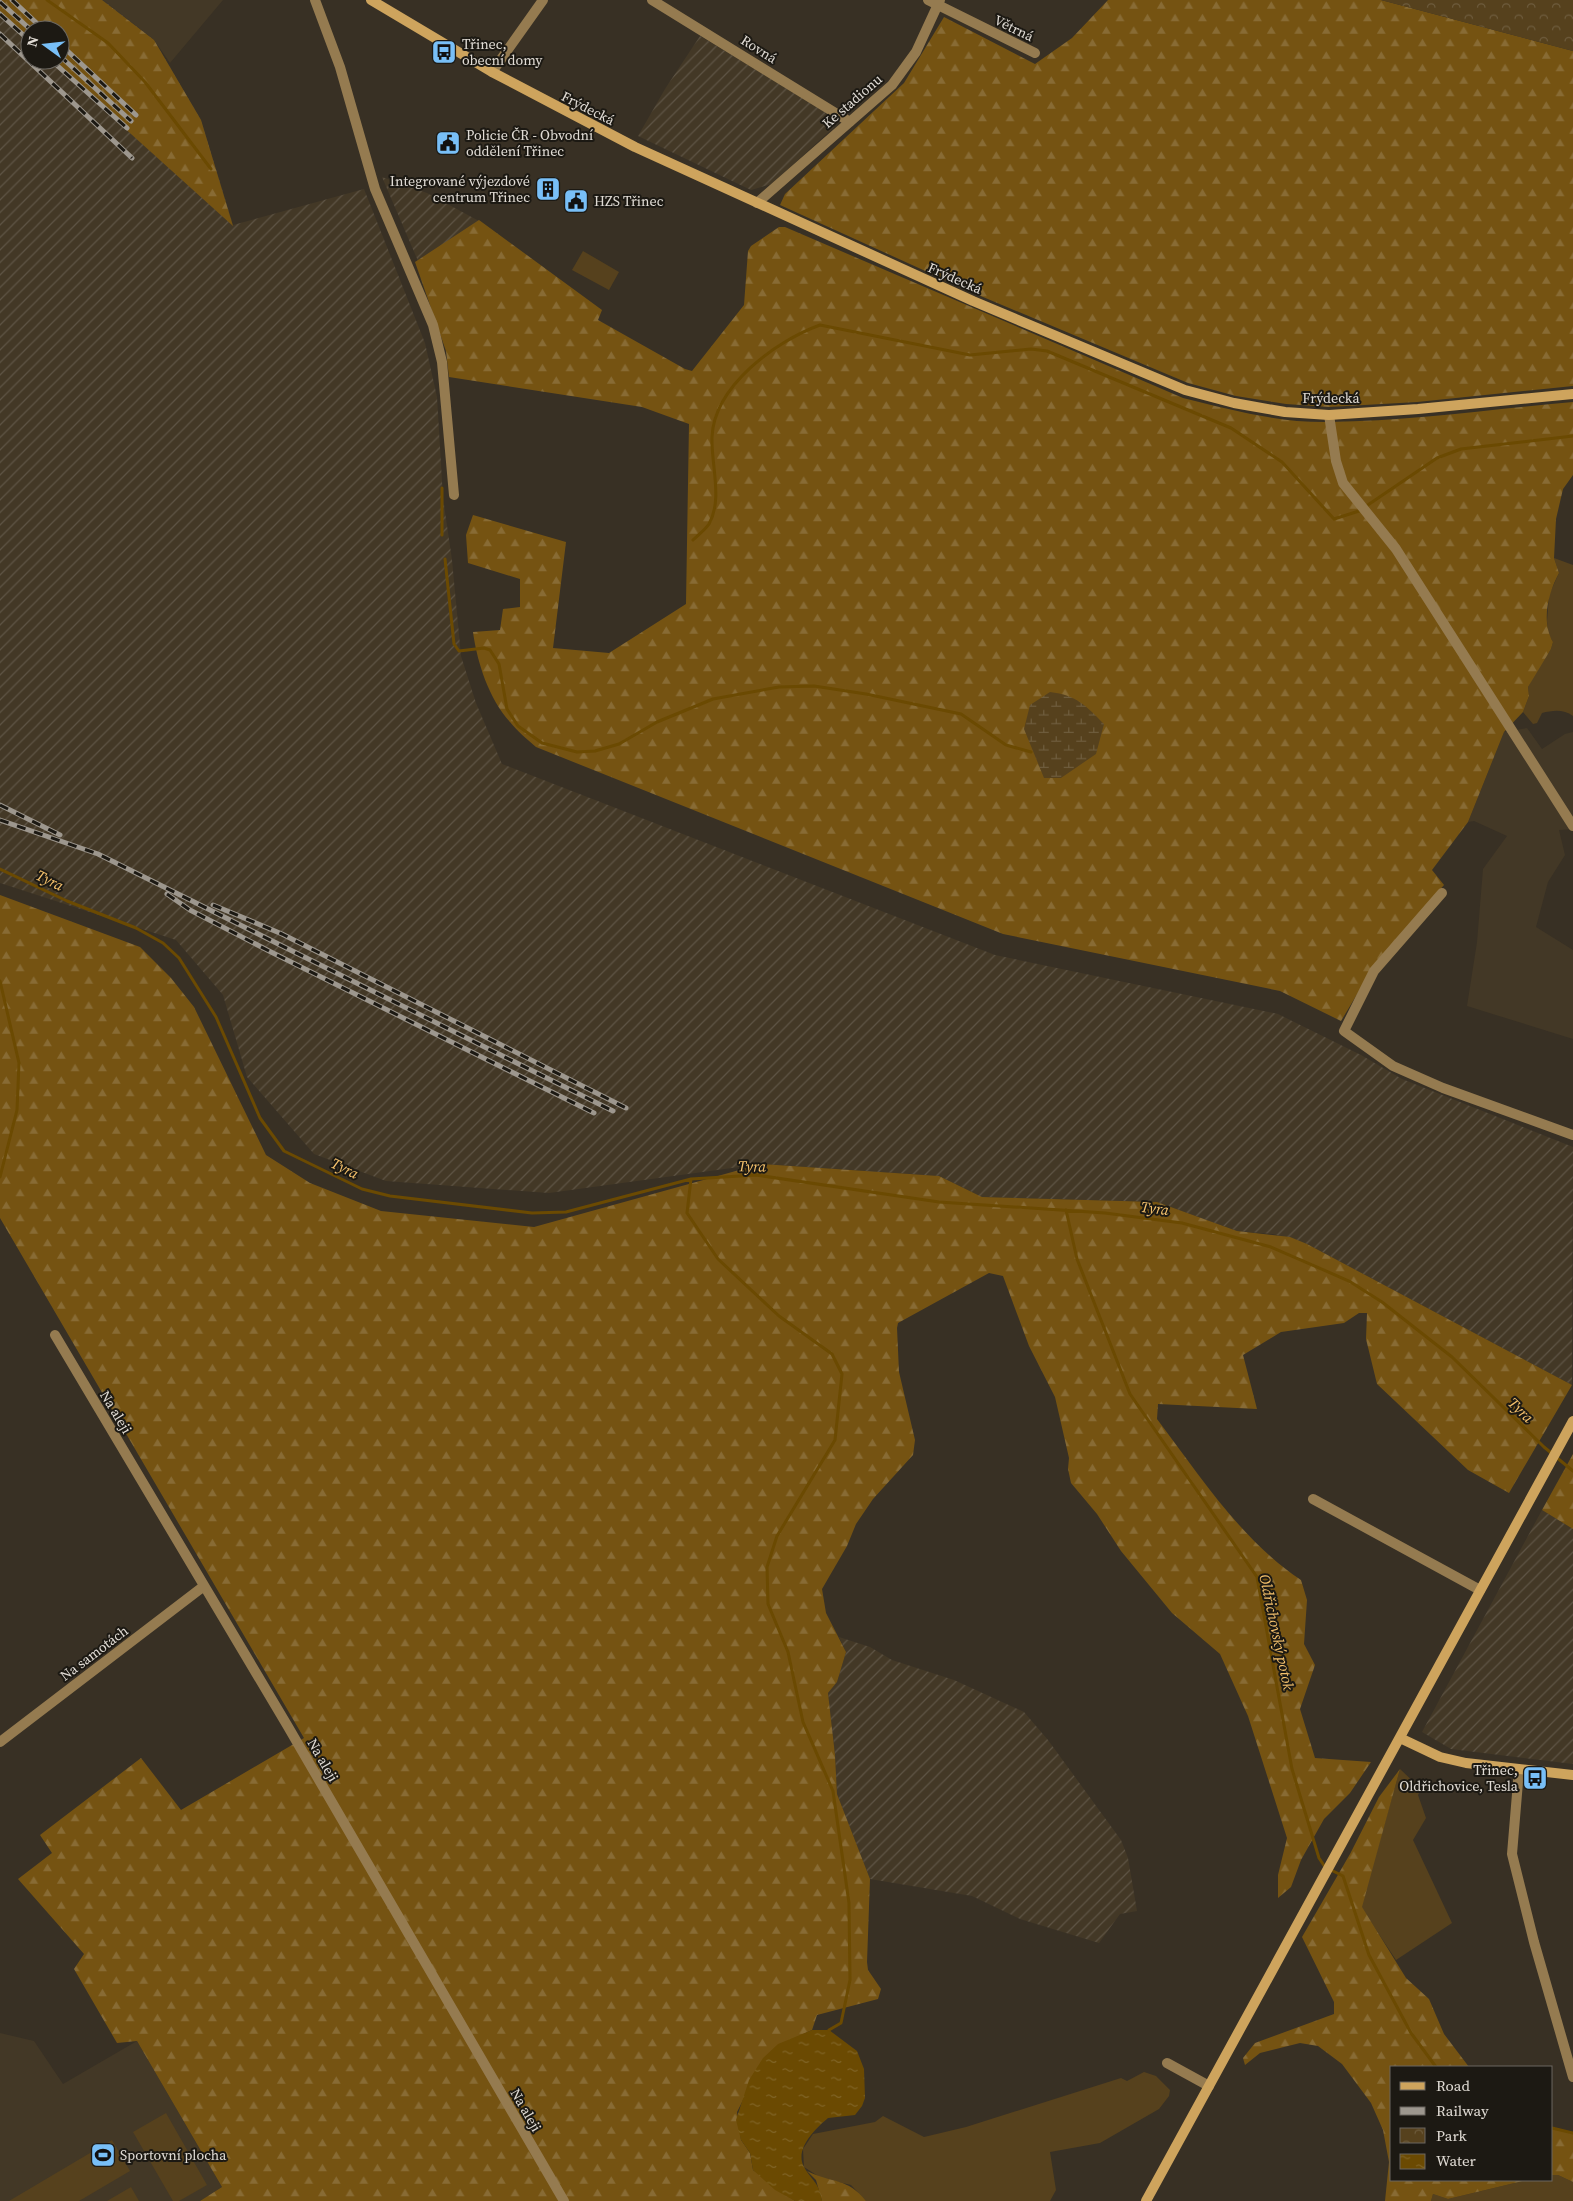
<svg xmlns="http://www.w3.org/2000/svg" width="1573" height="2201" viewBox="0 0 1573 2201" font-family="'Source Serif 4',serif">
<defs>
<pattern id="industrial-furrows" width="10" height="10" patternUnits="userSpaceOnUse" patternTransform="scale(1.25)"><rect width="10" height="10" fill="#433826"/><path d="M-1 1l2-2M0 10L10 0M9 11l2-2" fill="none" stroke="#5e5445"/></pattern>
<pattern id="forest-firs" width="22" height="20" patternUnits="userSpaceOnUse" patternTransform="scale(1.25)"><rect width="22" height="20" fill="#755312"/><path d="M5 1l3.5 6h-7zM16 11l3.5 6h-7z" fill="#886b34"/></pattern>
<pattern id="wetland-marsh" width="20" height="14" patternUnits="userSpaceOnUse" patternTransform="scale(1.25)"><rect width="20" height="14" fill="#56411d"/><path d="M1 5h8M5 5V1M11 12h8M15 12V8" fill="none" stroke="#6e5c3d"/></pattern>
<pattern id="park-crowns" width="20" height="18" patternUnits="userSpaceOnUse" patternTransform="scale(1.25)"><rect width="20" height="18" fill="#56411d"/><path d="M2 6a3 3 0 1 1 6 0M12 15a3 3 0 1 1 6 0" fill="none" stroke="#6e5c3d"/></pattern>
<pattern id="water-ripples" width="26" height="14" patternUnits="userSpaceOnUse" patternTransform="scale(1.25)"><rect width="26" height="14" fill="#6b4a02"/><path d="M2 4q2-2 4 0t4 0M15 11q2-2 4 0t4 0" fill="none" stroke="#806426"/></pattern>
</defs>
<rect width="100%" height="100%" fill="#383024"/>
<path fill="#433826" d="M103 0H223L170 63 154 40Z
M1527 728 1542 749 1565 734 1573 732V829L1559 830 1565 855 1548 882 1536 927 1573 950V1039L1467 1006 1477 942 1483 869 1507 836 1474 821 1468 822 1504 732Z
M0 2033 34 2041 63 2084 137 2041 222 2187 200 2201H0Z"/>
<path fill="url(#industrial-furrows)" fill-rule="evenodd" d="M0 0H103L154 40 201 120 233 225 364 189 425 343 437 397 443 498 452 560 461 656 476 703 502 764 995 955 1278 1014 1361 1055 1402 1079 1573 1147 1572 1385 1307 1244 1273 1234 1237 1231 1157 1202 982 1197 939 1176 761 1164 549 1193 386 1181 314 1154 247 1077 223 995 176 940 0 883ZM30 30H60V60H30Z
M700 36 824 111 834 127 772 184 751 190 638 136 665 89Z
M382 177 427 193 479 221 421 268Z
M1542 1510 1573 1529V1764L1451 1749 1422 1732Z
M839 1637 870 1647 892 1660 954 1680 1024 1712 1048 1740 1121 1840 1128 1858 1137 1911 1120 1914 1099 1943 1020 1919 972 1896 870 1879 837 1794 835 1755 828 1693 837 1682 846 1652Z"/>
<path fill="#56411d" d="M583 251 619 272 609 290 572 270Z
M1554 558 1573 565V716C1564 709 1553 710 1542 713L1537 723 1533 724 1523 712 1529 696 1528 687 1534 675 1551 649 1553 642 1548 634 1547 621 1549 595 1559 573Z
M1400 1769 1421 1789 1418 1795 1426 1818 1413 1840 1452 1923 1396 1960 1361 1907Z
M1144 2072 1156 2076 1170 2090 1169 2096 1159 2109 1100 2143 1050 2152 1056 2190 1050 2201H866L851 2185 821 2178 804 2167 803 2149 813 2134 875 2122 883 2116 924 2137 966 2127 1121 2078 1127 2081Z
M166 2113 207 2185 179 2201H173L133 2132Z
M112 2140 130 2171 79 2201H9Z
M1552 2175H1558L1573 2182V2201H1431L1433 2194 1448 2199 1527 2180H1552Z
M131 2187 139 2201H107Z"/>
<path fill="url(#forest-firs)" d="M0 0H102L154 40 201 120 233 226 49 60H60V30H30V43L0 16Z
M1108 0H1381L1573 51V386L1417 402 1329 407 1286 404 1236 396 1188 383 976 294 780 205 785 194 904 83 944 17 1035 64 1072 38Z
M479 220 602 310 598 320 685 369 692 371 744 305 748 251 751 246 779 227H785L1183 398C1231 410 1280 423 1329 422 1411 421 1492 409 1573 402V475L1563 489 1556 519 1554 558 1559 573C1548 593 1541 622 1553 642L1551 649 1528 687 1529 696 1523 712 1504 732 1468 822 1432 870 1444 885 1377 961 1341 1021 1280 991 1003 934 536 747C527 739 517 731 510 722 489 699 477 662 473 632L500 630 503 609 520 607V579L468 563 466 535 473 515 566 542 553 648 609 653 686 604 689 424 642 407 449 377 446 351 415 262Z
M0 895 140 947 171 978 194 1007 266 1155 310 1183 381 1211 534 1227 761 1164 939 1176 982 1197 1157 1202 1237 1231 1290 1237 1307 1244 1572 1385 1509 1493 1468 1470 1377 1384 1366 1339 1367 1313H1359L1344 1323 1281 1332 1243 1355 1257 1409 1158 1404 1157 1419C1200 1476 1241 1540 1301 1580L1307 1600 1304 1644 1315 1665 1300 1709 1315 1758 1371 1762 1350 1793 1324 1819 1301 1860 1291 1887 1278 1898V1875L1287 1838 1248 1716 1220 1654 1172 1613 1121 1551 1097 1514 1071 1483 1068 1469 1069 1458 1055 1397 1029 1346 1003 1276 989 1273 898 1323 897 1328 899 1372 915 1440 913 1455 873 1499 856 1524 847 1546 822 1589 826 1613 846 1652 837 1682 828 1693 835 1755 837 1794 870 1879 867 1962 868 1970 881 1989 878 1999 817 2015 812 2030 797 2037 744 2098 737 2112 741 2140 750 2153 753 2170 795 2201H200L222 2187 137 2041 117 2043 74 1969 84 1954 18 1879 52 1853 40 1835 141 1758 181 1810 304 1738 0 1218Z
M1573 1454V1529L1542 1510Z
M1400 1769 1362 1907 1406 1978 1429 1999 1444 2034 1469 2067H1392V2180H1527L1448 2199 1433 2194 1431 2201H1385L1389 2162 1383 2130 1371 2103 1342 2064 1318 2046 1300 2043 1260 2053 1245 2065 1243 2058 1255 2043 1334 2014V2002L1302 1937 1350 1854 1379 1797Z
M1552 2128 1573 2134V2182L1558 2175H1552Z
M807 2171C833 2184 847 2177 866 2201H822L816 2180Z"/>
<path fill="url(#wetland-marsh)" d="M1050 692C1077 695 1086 706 1104 724L1096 754 1061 778H1044L1024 729 1030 705Z"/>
<path fill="url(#park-crowns)" d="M1381 0H1573V51Z"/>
<path fill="url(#water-ripples)" d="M812 2030H829L857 2051 864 2069 865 2098 862 2106 855 2115 828 2118C816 2128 794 2149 804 2167 812 2181 819 2182 822 2201H795L775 2190 753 2170 750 2153 741 2140 736 2120 749 2080 763 2058 778 2044Z"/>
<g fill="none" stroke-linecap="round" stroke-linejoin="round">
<path stroke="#6b4a02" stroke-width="3" d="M47 0 108 43 145 82 211 169
M442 535V488
M693 540C698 535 705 530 709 524 723 499 711 465 712 437 714 386 776 341 820 325L970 355 1031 349 1047 351 1231 428 1282 462 1334 519 1359 511 1437 458 1461 449 1573 436
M445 559 454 644 459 651 484 648 490 650 499 664 507 709 518 726 542 743 577 752 595 751 619 744 657 722 713 699 779 687 814 686 866 694 961 714 1006 745 1031 752
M0 869 67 901 136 928 163 943 179 958 216 1017 260 1118 284 1151 362 1189 390 1196 532 1213 566 1212 691 1179 756 1175 939 1202 1105 1213 1182 1223 1271 1247 1349 1281 1382 1302 1452 1357 1544 1447 1573 1471
M0 981 19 1063 17 1110 0 1177
M691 1179 687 1213 718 1259 779 1316 832 1354 842 1374 835 1440 777 1536 767 1567 768 1604 788 1652 803 1722 833 1791 849 1903 850 1980 841 2023 829 2030
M1066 1210 1077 1259 1130 1394 1257 1577 1292 1769 1319 1858 1325 1867 1343 1876 1369 1955 1411 2033 1436 2067
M1552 2128 1573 2133"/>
<path stroke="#957b50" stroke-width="10" d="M315 0 340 67 375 189 433 325 442 362 454 495
M652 0 850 122
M928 0 1035 53
M492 72 543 0
M757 203 892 85 916 52 940 0
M1329 415 1336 461 1343 483 1396 549 1573 826
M1442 893 1374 971 1344 1031 1393 1066 1443 1088 1573 1135
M55 1335 287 1725 564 2201
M1313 1499 1480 1590
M0 1742 204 1586
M1519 1770 1512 1854 1534 1942 1573 2077
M1167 2063 1209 2086"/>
<path stroke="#cea45d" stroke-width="10" d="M371 0 492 72 635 147 973 301 1185 390 1234 403 1285 412 1329 415 1418 409 1573 394
M1400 1738 1440 1757 1466 1763 1573 1775
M1146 2201 1573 1421"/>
<defs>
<path id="rail" d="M12 0 44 30
M0 2 31 30
M0 14 30 41
M0 34 132 158
M60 44 136 115
M60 56 131 121
M51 60 127 128
M0 805 60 835
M0 820 98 854 613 1111
M167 894 190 910 271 952 594 1113
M213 905 282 934 626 1108"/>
</defs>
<use href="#rail" stroke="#9d978e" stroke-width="5"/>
<use href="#rail" stroke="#1c1913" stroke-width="3" stroke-dasharray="9" stroke-linecap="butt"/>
</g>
<defs>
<symbol id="bus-square" viewBox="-11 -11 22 22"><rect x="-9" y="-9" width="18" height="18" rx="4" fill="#78bff7" stroke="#1c1913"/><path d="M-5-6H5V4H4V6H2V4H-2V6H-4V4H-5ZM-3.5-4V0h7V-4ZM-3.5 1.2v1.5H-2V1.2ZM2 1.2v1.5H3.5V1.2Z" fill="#111"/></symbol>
<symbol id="civic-square" viewBox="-11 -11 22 22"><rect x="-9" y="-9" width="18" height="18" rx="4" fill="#78bff7" stroke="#1c1913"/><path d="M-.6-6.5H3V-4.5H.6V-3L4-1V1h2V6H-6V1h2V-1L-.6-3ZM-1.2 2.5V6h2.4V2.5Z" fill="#111"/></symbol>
<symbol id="building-square" viewBox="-11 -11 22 22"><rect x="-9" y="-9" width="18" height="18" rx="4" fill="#78bff7" stroke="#1c1913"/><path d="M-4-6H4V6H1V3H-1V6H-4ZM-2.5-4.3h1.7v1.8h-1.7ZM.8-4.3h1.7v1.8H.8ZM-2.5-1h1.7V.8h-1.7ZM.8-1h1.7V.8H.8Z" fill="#111"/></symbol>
<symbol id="stadium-square" viewBox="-11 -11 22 22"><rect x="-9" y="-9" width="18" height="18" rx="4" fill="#78bff7" stroke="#1c1913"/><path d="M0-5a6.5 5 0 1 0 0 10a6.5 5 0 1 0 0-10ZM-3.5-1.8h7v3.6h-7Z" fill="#111"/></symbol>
</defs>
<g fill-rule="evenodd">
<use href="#bus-square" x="430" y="38" width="28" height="28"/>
<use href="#civic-square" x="434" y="129" width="28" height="28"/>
<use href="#building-square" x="534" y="175" width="28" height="28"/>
<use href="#civic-square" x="562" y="187" width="28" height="28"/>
<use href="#bus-square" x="1521" y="1764" width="28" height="28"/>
<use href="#stadium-square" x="89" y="2141" width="28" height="28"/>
</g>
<g text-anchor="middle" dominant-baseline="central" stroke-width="4" stroke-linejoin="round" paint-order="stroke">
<g font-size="14" fill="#e1dcd5" stroke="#1c1913">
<text transform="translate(1014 28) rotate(26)">Větrná</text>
<text transform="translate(759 49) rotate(32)">Rovná</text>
<text transform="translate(852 101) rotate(-41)">Ke stadionu</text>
<text transform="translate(588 108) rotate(27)">Frýdecká</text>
<text transform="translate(955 278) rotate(24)">Frýdecká</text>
<text x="1331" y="398">Frýdecká</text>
<text transform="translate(116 1412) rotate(59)">Na aleji</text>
<text transform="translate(94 1653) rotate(-37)">Na samotách</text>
<text transform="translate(323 1760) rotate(60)">Na aleji</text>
<text transform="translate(526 2110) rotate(60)">Na aleji</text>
</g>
<g font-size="14" fill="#e1dcd5" stroke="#1c1913" text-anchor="start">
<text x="462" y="44">Třinec,<tspan x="462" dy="16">obecní domy</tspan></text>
<text x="466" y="135">Policie ČR - Obvodní<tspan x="466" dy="16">oddělení Třinec</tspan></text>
<text x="530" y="181" text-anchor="end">Integrované výjezdové<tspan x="530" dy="16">centrum Třinec</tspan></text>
<text x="594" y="201">HZS Třinec</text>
<text x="1518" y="1770" text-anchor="end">Třinec,<tspan x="1518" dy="16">Oldřichovice, Tesla</tspan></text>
<text x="120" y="2155">Sportovní plocha</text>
</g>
<g font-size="15" font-style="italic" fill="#f7c36d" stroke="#1c1913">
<text transform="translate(50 880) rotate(26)">Tyra</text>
<text transform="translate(752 1166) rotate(1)">Tyra</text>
<text transform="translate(345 1168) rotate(26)">Tyra</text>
<text transform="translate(1155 1208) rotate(7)">Tyra</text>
<text transform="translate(1521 1410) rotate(44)">Tyra</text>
<text transform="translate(1277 1632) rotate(78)">Oldřichovský potok</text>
</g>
</g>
<rect x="1390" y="2066" width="162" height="115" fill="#1c1913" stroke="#6b6761"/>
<rect x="1400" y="2082" width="25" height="8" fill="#cea45d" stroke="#6b6761"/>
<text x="1436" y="2091" font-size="15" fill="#e1dcd5">Road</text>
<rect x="1400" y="2107" width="25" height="8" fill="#9d978e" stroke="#6b6761"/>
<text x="1436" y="2116" font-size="15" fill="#e1dcd5">Railway</text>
<rect x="1400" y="2128" width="25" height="15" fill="url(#park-crowns)" stroke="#6b6761"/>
<text x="1436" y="2141" font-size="15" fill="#e1dcd5">Park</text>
<rect x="1400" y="2154" width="25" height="15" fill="url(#water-ripples)" stroke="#6b6761"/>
<text x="1436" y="2166" font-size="15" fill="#e1dcd5">Water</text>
<g transform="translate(45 45) rotate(285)"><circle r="24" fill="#1c1913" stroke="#6b6761"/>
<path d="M0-4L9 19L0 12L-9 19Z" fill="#78bff7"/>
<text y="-8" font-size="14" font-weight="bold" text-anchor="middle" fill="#e1dcd5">N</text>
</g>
</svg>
